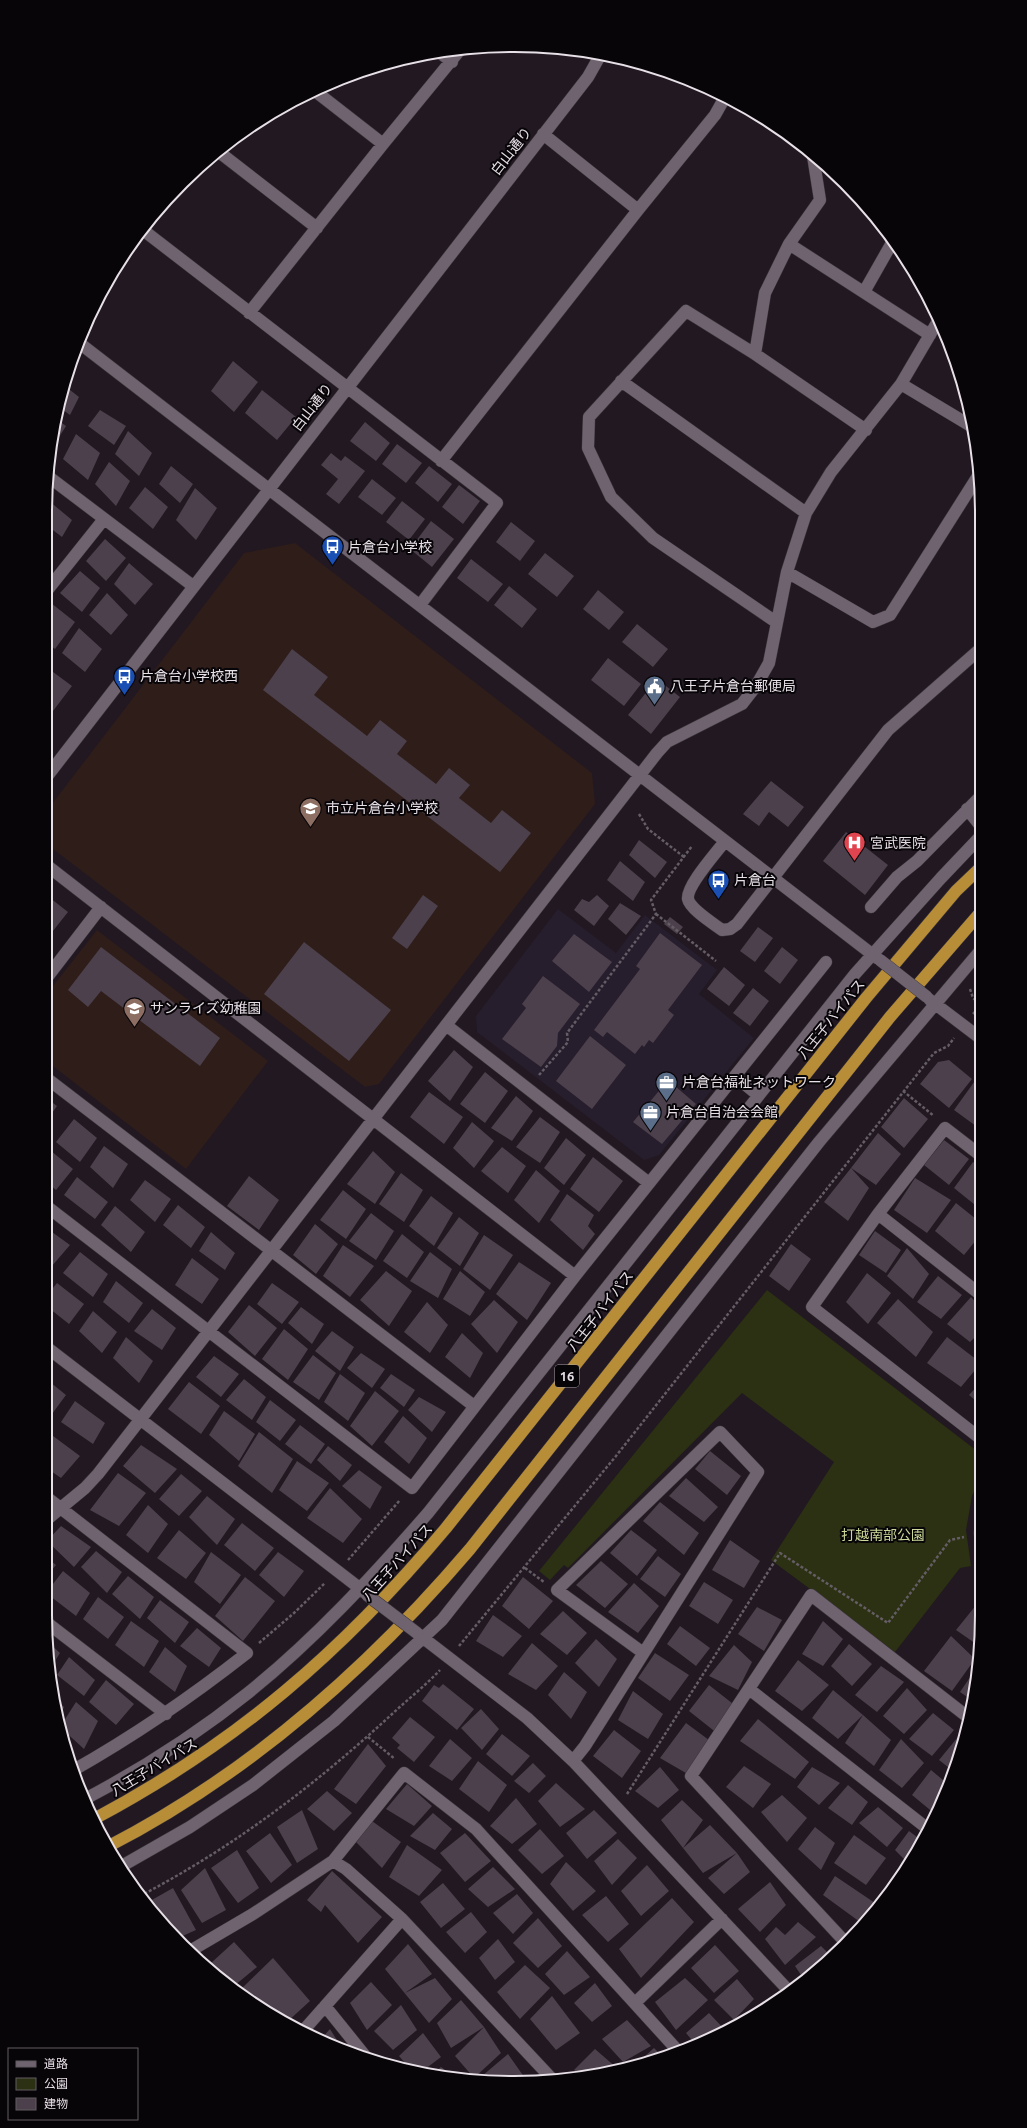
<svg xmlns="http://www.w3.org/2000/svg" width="1027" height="2128" viewBox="0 0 1027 2128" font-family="Ubuntu,'Noto Sans JP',sans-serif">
<rect width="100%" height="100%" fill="#211821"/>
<path fill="#271e2d" d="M558 909 616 953 645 915 717 970 699 994 754 1038 659 1155 644 1160 477 1032 476 1016Z"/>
<path fill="#2f1d1a" d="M295 543 592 773 595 804 379 1084 365 1087 45 843V813L244 553Z
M97 930 268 1061 186 1169 45 1060V996Z"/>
<path fill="#2b3112" d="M767 1290 981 1454 982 1474 972 1496 966 1530 971 1566 960 1568 895 1652 771 1560 834 1462 742 1393 568 1568 564 1565 550 1580 539 1571Z"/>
<path fill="#4b404b" d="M233 361 258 382 234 412 211 391Z
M65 386 79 397 70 415 59 407Z
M262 390 296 417 277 440 245 413Z
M100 410 126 426 114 445 88 426Z
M55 418 66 426 51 450 54 422Z
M365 422 390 443 376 461 350 441Z
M128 431 152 453 139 476 115 454Z
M76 434 100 453 88 480 63 459Z
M397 444 422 463 406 483 382 464Z
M331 453 341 461 345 456 365 471 339 504 326 494 338 479 321 465Z
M109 462 130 481 116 506 95 484Z
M171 466 193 484 180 503 159 484Z
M429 466 452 484 438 502 415 483Z
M372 479 396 498 382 515 358 497Z
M459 485 480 501 463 524 442 507Z
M145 487 168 507 153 529 129 508Z
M195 488 217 508 196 540 176 520Z
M49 501 72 520 62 537 45 524 46 505Z
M402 501 425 519 409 540 386 522Z
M431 521 454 539 432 567 410 549Z
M511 522 535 541 520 561 496 542Z
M105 539 126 558 106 581 86 561Z
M545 553 574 576 557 597 528 574Z
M471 559 503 584 488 602 457 578Z
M129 563 153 584 135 605 114 584Z
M80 571 100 588 82 612 60 593Z
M509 586 537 609 522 628 494 605Z
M598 590 624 612 609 630 583 609Z
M107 593 128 615 111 635 89 615Z
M51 603 75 622 55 649 45 641V611Z
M637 624 668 649 653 667 622 642Z
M79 628 102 649 85 672 62 653Z
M292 649 328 677 314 695 367 736 380 720 407 741 397 754 436 784 449 768 470 785 459 798 491 823 502 810 531 833 500 872 263 690Z
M608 658 641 684 624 706 591 680Z
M49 669 72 686 53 711 45 704V675Z
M657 679 680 697 651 734 628 715Z
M771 781 804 807 788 827 769 812 759 826 743 814Z
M846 832 888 865 865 895 823 861Z
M639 840 667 862 655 878 629 855Z
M620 861 645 882 633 901 607 880Z
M45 894 68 912 49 936 45 933Z
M423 895 438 906 407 949 392 938Z
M597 895 609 906 594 926 574 910 582 899 589 902Z
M620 903 641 916 626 935 608 919Z
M670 917 683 927 677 934 664 924Z
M758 927 773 938 755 962 740 951Z
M660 933 702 965 668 1010 674 1015 653 1043 649 1040 644 1047 642 1045 635 1054 607 1032 603 1037 594 1030 640 969 636 966Z
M574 934 612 962 589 992 552 961Z
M304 942 391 1010 349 1061 264 994Z
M101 947 220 1038 200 1066 101 991 88 1007 68 990Z
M782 947 798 960 780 984 764 971Z
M724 967 745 985 729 1006 707 989Z
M543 976 580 1004 558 1033 557 1046 541 1067 502 1039 526 1008 522 1004Z
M753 988 769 1001 750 1026 733 1013Z
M590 1036 626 1065 592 1109 556 1081Z
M454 1050 473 1067 450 1101 428 1081Z
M949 1060 972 1079 949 1108 920 1084 938 1062Z
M485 1072 508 1091 485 1123 460 1104Z
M977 1078 980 1081V1129L954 1110Z
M668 1080 696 1104 662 1144 633 1122Z
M429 1092 463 1117 444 1144 410 1117Z
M516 1096 533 1111 512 1141 491 1128Z
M45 1097 57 1106 45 1123Z
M904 1098 928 1119 904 1148 881 1127Z
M540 1117 560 1132 540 1163 516 1147Z
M74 1119 97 1138 80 1162 56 1142Z
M472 1122 494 1141 474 1168 453 1148Z
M878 1133 901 1154 876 1185 851 1168Z
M566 1138 586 1155 564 1185 544 1168Z
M944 1140 969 1159 949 1185 924 1165Z
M45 1146 73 1169 56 1190 45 1181Z
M104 1146 128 1164 113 1188 90 1167Z
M502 1147 526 1166 508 1193 481 1171Z
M373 1151 395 1172 375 1204 347 1184Z
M593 1157 623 1181 599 1212 570 1189Z
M973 1162 980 1167V1209L954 1188Z
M851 1168 869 1188 848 1221 824 1202Z
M536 1170 560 1191 539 1223 514 1200Z
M401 1173 423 1190 404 1222 379 1204Z
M249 1176 279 1200 259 1230 227 1206Z
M77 1177 108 1202 95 1219 64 1195Z
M915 1178 951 1200 927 1233 894 1210Z
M145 1180 171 1199 155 1222 130 1200Z
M343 1190 366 1209 346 1239 320 1220Z
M567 1194 594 1215 588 1226 595 1234 583 1250 550 1220Z
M431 1196 453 1213 434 1246 409 1226Z
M956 1203 981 1223V1234L964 1255 935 1231Z
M178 1205 205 1227 191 1248 163 1225Z
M115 1206 145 1232 131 1252 101 1225Z
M371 1213 394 1231 376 1260 349 1241Z
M459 1217 479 1233 460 1266 437 1248Z
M315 1224 338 1244 316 1274 293 1255Z
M45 1227 70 1245 52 1266 45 1259Z
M875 1231 901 1250 886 1273 859 1255Z
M211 1232 235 1253 225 1270 199 1251Z
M402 1234 424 1252 407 1278 383 1261Z
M484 1235 513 1255 490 1290 463 1269Z
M791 1244 811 1259 789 1291 769 1276Z
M343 1245 374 1266 350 1297 323 1276Z
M907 1248 929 1274 913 1299 887 1276Z
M981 1248V1264L974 1258Z
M80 1252 108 1274 93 1297 63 1273Z
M430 1252 452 1269 438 1298 410 1281Z
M192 1258 219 1279 202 1304 175 1285Z
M519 1262 551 1283 527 1320 496 1294Z
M386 1271 412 1291 389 1326 360 1300Z
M460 1271 485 1292 470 1316 443 1299Z
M867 1273 891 1293 868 1324 846 1302Z
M938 1276 962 1295 941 1319 917 1302Z
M116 1281 143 1303 129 1323 103 1302Z
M57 1283 84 1304 69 1324 45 1305V1298Z
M272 1283 299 1302 282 1324 257 1304Z
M971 1297 981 1308V1331L970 1342 947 1324Z
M898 1299 933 1332 916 1357 877 1323Z
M494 1300 518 1322 497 1353 471 1324Z
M427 1302 448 1325 430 1353 404 1332Z
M249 1305 277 1328 255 1356 228 1332Z
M301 1307 324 1324 312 1344 288 1323Z
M152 1309 176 1328 162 1350 134 1331Z
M93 1311 117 1332 102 1353 79 1331Z
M284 1329 308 1349 288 1380 262 1359Z
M332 1331 354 1347 340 1371 315 1351Z
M462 1333 483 1353 470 1378 445 1357Z
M126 1337 153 1361 139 1383 113 1358Z
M947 1337 981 1363 961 1387 927 1363Z
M361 1353 385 1369 372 1388 347 1368Z
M313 1355 336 1373 319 1400 293 1382Z
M214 1356 239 1374 221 1397 196 1377Z
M340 1374 365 1393 348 1421 324 1402Z
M391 1374 415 1390 404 1407 380 1388Z
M45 1378 66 1395 52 1414 45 1409Z
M244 1379 266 1397 252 1420 226 1400Z
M189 1382 220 1406 201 1434 168 1409Z
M981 1382V1405L969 1395Z
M375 1391 399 1411 372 1446 350 1426Z
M419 1397 446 1412 432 1432 408 1410Z
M270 1400 296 1420 280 1441 256 1422Z
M75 1401 105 1423 93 1444 61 1422Z
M224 1411 255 1434 239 1461 209 1435Z
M403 1416 427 1438 409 1464 384 1442Z
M300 1425 325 1444 311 1464 285 1444Z
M45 1430 80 1456 61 1478 45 1467Z
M259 1432 293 1459 272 1493 238 1466Z
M141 1445 177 1469 155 1493 123 1466Z
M328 1446 352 1465 340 1481 317 1460Z
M710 1451 741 1476 727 1495 695 1469Z
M297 1461 329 1483 307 1511 279 1490Z
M359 1470 382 1487 370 1509 342 1486Z
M118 1473 146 1493 119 1526 90 1510Z
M181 1474 202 1491 179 1516 159 1499Z
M686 1478 718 1507 704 1522 669 1496Z
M330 1488 362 1519 343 1543 307 1518Z
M207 1496 235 1519 217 1545 189 1517Z
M660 1502 699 1533 684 1555 643 1521Z
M148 1505 168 1524 148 1553 126 1535Z
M242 1523 274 1548 255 1571 224 1545Z
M61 1526 91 1547 74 1567 47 1541Z
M179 1530 206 1553 186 1579 157 1558Z
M631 1530 657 1550 637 1576 610 1553Z
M730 1540 760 1561 744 1588 712 1570Z
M96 1551 122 1572 107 1593 81 1567Z
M211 1552 241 1575 220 1604 194 1582Z
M278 1552 304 1571 284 1597 259 1575Z
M45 1556 56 1565 45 1578Z
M658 1556 681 1574 665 1597 640 1579Z
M601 1561 628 1584 605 1608 576 1585Z
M63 1571 90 1593 76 1616 46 1593Z
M128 1576 154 1597 140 1619 112 1594Z
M245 1577 275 1601 243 1641 215 1616Z
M523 1577 553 1601 529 1629 502 1606Z
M704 1582 733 1600 718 1624 689 1606Z
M634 1583 659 1606 638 1633 608 1612Z
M98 1597 124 1617 108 1639 83 1619Z
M160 1600 189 1622 175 1643 147 1618Z
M977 1604 982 1608 979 1646 956 1630Z
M757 1607 782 1620 764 1651 738 1634Z
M563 1611 587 1633 567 1655 540 1634Z
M493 1615 522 1636 503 1657 476 1641Z
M131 1621 159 1641 144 1667 115 1645Z
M823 1621 843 1639 823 1666 802 1654Z
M680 1626 710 1648 696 1666 667 1644Z
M197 1628 221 1648 209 1667 180 1646Z
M951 1636 975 1659 952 1691 924 1671Z
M596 1639 617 1659 599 1687 575 1663Z
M48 1642 60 1653 50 1669 48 1645Z
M532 1643 558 1666 536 1690 508 1674Z
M849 1644 872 1664 852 1686 831 1666Z
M734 1645 752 1662 738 1690 709 1676Z
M165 1647 187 1666 175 1692 149 1672Z
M655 1653 689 1675 670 1701 638 1678Z
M69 1657 95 1680 84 1696 57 1675Z
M798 1660 829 1685 802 1711 775 1691Z
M881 1666 904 1682 877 1712 855 1695Z
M977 1667 973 1701 960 1692Z
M564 1672 587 1692 571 1719 548 1695Z
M106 1680 134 1704 116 1725 89 1702Z
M443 1684 474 1709 457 1730 422 1701 434 1685 439 1688Z
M709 1685 737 1707 718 1734 689 1711Z
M907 1688 927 1710 904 1734 883 1716Z
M833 1690 863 1715 891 1740 874 1766 845 1743 863 1715 838 1739 812 1718Z
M633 1691 663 1714 648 1739 618 1720Z
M53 1696 64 1707 58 1721 54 1706Z
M76 1702 98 1721 84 1749 60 1727Z
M481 1709 499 1729 482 1750 461 1728Z
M933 1713 954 1730 932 1756 909 1739Z
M410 1717 435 1737 414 1762 397 1748 400 1745 392 1738Z
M758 1719 809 1762 795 1779 740 1741Z
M686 1723 713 1743 691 1776 660 1758Z
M614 1730 641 1751 622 1778 593 1756Z
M962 1732 964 1734 953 1771 939 1760Z
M502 1734 530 1756 512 1776 486 1754Z
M450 1739 472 1758 452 1781 429 1766Z
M901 1739 924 1763 902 1788 879 1770Z
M368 1744 386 1766 356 1804 334 1789Z
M478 1761 507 1785 489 1812 459 1789Z
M533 1763 546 1776 529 1793 514 1781Z
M744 1766 771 1784 753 1808 726 1787Z
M660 1767 679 1790 658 1808 635 1791Z
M812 1767 840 1783 819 1805 797 1787Z
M931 1770 949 1785 935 1814 912 1795Z
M556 1783 585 1809 560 1827 538 1801Z
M407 1784 432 1806 414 1826 386 1809Z
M848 1785 868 1802 852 1825 828 1808Z
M327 1791 352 1813 334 1831 307 1809Z
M782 1795 807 1818 787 1842 761 1812Z
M516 1798 537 1824 512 1844 490 1826Z
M682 1800 703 1820 683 1848 710 1825 737 1853 703 1873 683 1848 661 1820Z
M878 1807 903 1828 887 1847 859 1823Z
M302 1810 318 1849 297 1863 277 1827Z
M594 1810 617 1833 587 1859 566 1833Z
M433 1813 452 1829 435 1850 410 1836Z
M372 1821 401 1842 382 1868 354 1840Z
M815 1827 835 1843 821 1870 798 1849Z
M540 1829 564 1856 542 1874 518 1850Z
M909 1831 921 1840 909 1864 895 1850Z
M270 1833 292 1865 271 1883 246 1851Z
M465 1833 491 1861 465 1882 440 1853Z
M854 1835 886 1858 866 1885 834 1863Z
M618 1839 637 1858 612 1885 594 1861Z
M407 1845 442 1870 419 1896 389 1877Z
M237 1850 259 1888 238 1903 211 1868Z
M737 1853 750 1872 724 1894 708 1878Z
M566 1862 596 1891 573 1911 550 1884Z
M647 1865 669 1891 641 1916 621 1891Z
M493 1867 515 1889 488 1907 468 1889Z
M205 1868 226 1910 202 1923 181 1890Z
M332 1871 382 1917 358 1943 325 1905 321 1912 307 1900Z
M835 1876 875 1903 860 1922 823 1895Z
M770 1882 786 1905 760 1932 738 1909Z
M443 1883 465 1909 441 1928 420 1902Z
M173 1888 196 1930 178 1938 156 1915 150 1901Z
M517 1894 533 1913 513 1934 493 1913Z
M606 1896 629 1924 608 1942 582 1915Z
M672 1898 694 1922 641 1978 619 1949Z
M471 1912 487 1932 465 1953 446 1932Z
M538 1918 562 1946 538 1968 513 1943Z
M798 1922 816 1937 785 1965 765 1939 776 1927 785 1935Z
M498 1939 515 1962 495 1980 479 1958Z
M234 1942 257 1967 234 1986 211 1963Z
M408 1944 432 1974 405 1993 435 1978 452 1999 429 2023 385 1969Z
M715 1945 739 1971 714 1993 691 1968Z
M821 1946 832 1957 805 1981 795 1966Z
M567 1951 590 1977 564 1995 545 1974Z
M273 1958 310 2001 287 2022 253 2004 238 1992Z
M525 1965 550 1988 520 2019 497 1992Z
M685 1978 708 2000 676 2030 655 2002Z
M737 1979 754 1999 734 2020 714 2000Z
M371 1982 392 2005 367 2030 350 2003Z
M595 1983 612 2006 592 2022 574 2003Z
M552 1996 580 2033 556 2050 530 2019Z
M461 2000 484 2027 451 2048 437 2023Z
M763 2001 768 2005 748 2018V2017Z
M401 2005 417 2030 393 2050 374 2031Z
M709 2013 726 2031 696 2045 686 2033Z
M627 2020 651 2046 623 2062 602 2039Z
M484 2027 501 2053 474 2078 455 2056Z
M330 2029 343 2050 320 2040Z
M423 2033 441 2057 420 2073 412 2071 399 2056Z
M654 2048 664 2058 635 2065Z
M595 2049 618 2069 581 2077 574 2070Z
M508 2054 527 2081 486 2082 482 2076Z
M441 2067 456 2078 431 2075Z"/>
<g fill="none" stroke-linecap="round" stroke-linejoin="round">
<defs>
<path id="minor" d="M439 52 452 62
M315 91 383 144
M543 134 638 210
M219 152 317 228
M143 230 497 503 420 605
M789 244 930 335
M864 292 893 241
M249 313 383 144 460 50
M78 342 877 958
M755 354 765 293 789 244 820 200 813 156
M621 381 806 513
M901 384 971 426
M441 461 638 210 715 115 724 99
M49 477 193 586
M787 572 873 622 890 615 978 476
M45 593 104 519
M776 622 653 538 611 497 588 448 589 417 686 311 755 354 866 430
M45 779 588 77 601 54
M967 809 979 824
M725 841C717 852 686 886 688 899 690 909 714 924 722 930L730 929 737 924 888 730 979 650
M45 864 575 1276
M871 907 897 877 917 861 979 798
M45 980 101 907
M930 1000 980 1038
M446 1025 649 1183
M735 1076 758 1095
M45 1077 474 1406
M980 1155 945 1128 878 1214 812 1307 981 1439
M45 1205 412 1488 575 1276 826 962
M878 1214 981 1295
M45 1346 366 1593
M45 1496 247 1653C191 1697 134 1736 72 1771
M982 1519 980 1533 982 1550
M45 1521 85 1488 98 1474 657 753 667 742 742 704 756 686 769 663 787 572 806 513 831 472 901 384 938 321
M46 1622 166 1714
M418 1634 527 1718 573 1761 790 1992
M749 1689 928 1829
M573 1761 585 1746 758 1472 720 1432 557 1590 642 1652
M85 1799C142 1769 198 1733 248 1693 314 1640 372 1577 428 1513L855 974 941 878 979 838
M333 1861 404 1773 476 1829 679 2052
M120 1867 190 1827 253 1785 334 1721 442 1620 819 1142 980 951
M847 1944 691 1776 811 1595 969 1718
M190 1951 253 1914 333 1861 346 1869 402 1919 553 2080
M635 2003 722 1919
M325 2006 366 2057
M303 2031 402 1919"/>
<path id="highway" d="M94 1819C237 1743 343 1651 446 1528L866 998 956 891 979 869
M107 1847C249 1774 367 1670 470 1549L890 1017 980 913"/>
</defs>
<use href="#minor" stroke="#3b343b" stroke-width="13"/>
<use href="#highway" stroke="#3b343b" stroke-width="13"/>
<path stroke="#655d65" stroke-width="2.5" stroke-dasharray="3 2" stroke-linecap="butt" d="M639 814 648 829 684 857
M656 914 716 961
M970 989 973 998 980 1004
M973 1014 980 1006
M539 1075 568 1042 567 1033 656 914 651 900 692 846
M903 1091 934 1116
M348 1560 400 1500
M525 1568 544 1582
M259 1643 294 1613 325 1583
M459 1646 616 1456 934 1053 948 1046 954 1038
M368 1737 395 1759
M627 1794 780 1553 888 1623 950 1540 964 1537
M140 1896C232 1848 314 1786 391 1715 407 1700 425 1686 440 1670"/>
<use href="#minor" stroke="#6e636f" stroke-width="12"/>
<use href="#highway" stroke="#b78d38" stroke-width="12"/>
<defs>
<path id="minor-bridge" d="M880 960 927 997
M367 1595 417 1633"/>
</defs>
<use href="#minor-bridge" stroke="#3b343b" stroke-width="13" stroke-linecap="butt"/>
<use href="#minor-bridge" stroke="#6e636f" stroke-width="12"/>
</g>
<defs>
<symbol id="bus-pin" viewBox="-11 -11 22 30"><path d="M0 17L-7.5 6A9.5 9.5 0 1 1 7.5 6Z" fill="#1a4fb4" stroke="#080508"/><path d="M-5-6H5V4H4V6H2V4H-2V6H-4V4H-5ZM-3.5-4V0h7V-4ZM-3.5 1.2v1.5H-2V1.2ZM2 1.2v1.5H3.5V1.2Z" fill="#fff"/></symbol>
<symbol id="civic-pin" viewBox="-11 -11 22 30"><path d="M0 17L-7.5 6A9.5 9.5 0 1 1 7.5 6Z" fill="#5c6f8a" stroke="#080508"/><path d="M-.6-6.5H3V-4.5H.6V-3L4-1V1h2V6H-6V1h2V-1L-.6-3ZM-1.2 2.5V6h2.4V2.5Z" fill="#fff"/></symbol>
<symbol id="school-pin" viewBox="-11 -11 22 30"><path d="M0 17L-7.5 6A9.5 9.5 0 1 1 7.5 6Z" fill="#8d6e63" stroke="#080508"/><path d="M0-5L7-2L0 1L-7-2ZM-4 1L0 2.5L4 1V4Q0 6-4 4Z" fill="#fff"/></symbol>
<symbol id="hospital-pin" viewBox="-11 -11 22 30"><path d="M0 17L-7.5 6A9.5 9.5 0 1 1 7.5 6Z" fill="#e0444e" stroke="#080508"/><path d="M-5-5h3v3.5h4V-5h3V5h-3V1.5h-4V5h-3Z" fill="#fff"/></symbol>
<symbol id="office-pin" viewBox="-11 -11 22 30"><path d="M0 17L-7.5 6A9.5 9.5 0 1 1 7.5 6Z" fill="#5c6f8a" stroke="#080508"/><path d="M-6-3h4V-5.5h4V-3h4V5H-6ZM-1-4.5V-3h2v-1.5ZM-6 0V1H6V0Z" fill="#fff"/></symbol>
</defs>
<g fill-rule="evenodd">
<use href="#bus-pin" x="320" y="534" width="25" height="34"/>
<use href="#bus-pin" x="112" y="664" width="25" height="34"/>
<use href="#civic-pin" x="642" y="674" width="25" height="34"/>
<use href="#school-pin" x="298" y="796" width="25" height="34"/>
<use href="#hospital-pin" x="842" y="830" width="25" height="34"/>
<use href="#bus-pin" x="706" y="868" width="25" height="34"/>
<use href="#school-pin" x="122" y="996" width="25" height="34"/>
<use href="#office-pin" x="654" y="1070" width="25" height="34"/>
<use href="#office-pin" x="638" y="1100" width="25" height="34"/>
</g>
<g text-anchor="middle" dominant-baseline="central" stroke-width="4" stroke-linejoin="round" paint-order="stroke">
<rect fill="#080508" stroke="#a49ea4" stroke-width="1" x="555" y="1365" width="24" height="22" rx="3"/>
<g font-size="13" font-weight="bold" fill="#e7e0e7">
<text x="567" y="1376">16</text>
</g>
<g font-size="14" fill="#e7e0e7" stroke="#080508">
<text transform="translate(511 151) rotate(-52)">白山通り</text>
<text transform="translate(312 407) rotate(-52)">白山通り</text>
<text transform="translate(831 1019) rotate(-51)">八王子バイパス</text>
<text transform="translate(600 1311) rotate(-52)">八王子バイパス</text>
<text transform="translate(397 1562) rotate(-48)">八王子バイパス</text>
<text transform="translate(154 1767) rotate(-31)">八王子バイパス</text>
</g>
<g font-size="14" fill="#e7e0e7" stroke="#080508" text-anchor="start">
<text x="348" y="547">片倉台小学校</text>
<text x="140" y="676">片倉台小学校西</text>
<text x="670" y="686">八王子片倉台郵便局</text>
<text x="326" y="808">市立片倉台小学校</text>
<text x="870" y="843">宮武医院</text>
<text x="734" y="880">片倉台</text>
<text x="150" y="1008">サンライズ幼稚園</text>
<text x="682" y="1082">片倉台福祉ネットワーク</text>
<text x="666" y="1112">片倉台自治会会館</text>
</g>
<g font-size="14" fill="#cbd999" stroke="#080508">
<text x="883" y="1535">打越南部公園</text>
</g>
</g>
<path d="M0 0H1027V2128H0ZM513 52H514A461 461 0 0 1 975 513V1615A461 461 0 0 1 514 2076H513A461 461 0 0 1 52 1615V513A461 461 0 0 1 513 52Z" fill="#080508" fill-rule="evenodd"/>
<path fill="none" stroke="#e7e0e7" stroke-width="2" d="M513 52H514A461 461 0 0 1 975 513V1615A461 461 0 0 1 514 2076H513A461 461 0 0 1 52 1615V513A461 461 0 0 1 513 52Z"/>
<rect x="8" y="2048" width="130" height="72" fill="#080508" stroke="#615d61"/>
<rect x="16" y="2061" width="20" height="6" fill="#6e636f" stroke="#615d61"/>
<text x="44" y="2068" font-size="12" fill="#e7e0e7">道路</text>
<rect x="16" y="2078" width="20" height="12" fill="#2b3112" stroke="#615d61"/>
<text x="44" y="2088" font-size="12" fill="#e7e0e7">公園</text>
<rect x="16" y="2098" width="20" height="12" fill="#4b404b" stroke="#615d61"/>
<text x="44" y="2108" font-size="12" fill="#e7e0e7">建物</text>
</svg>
